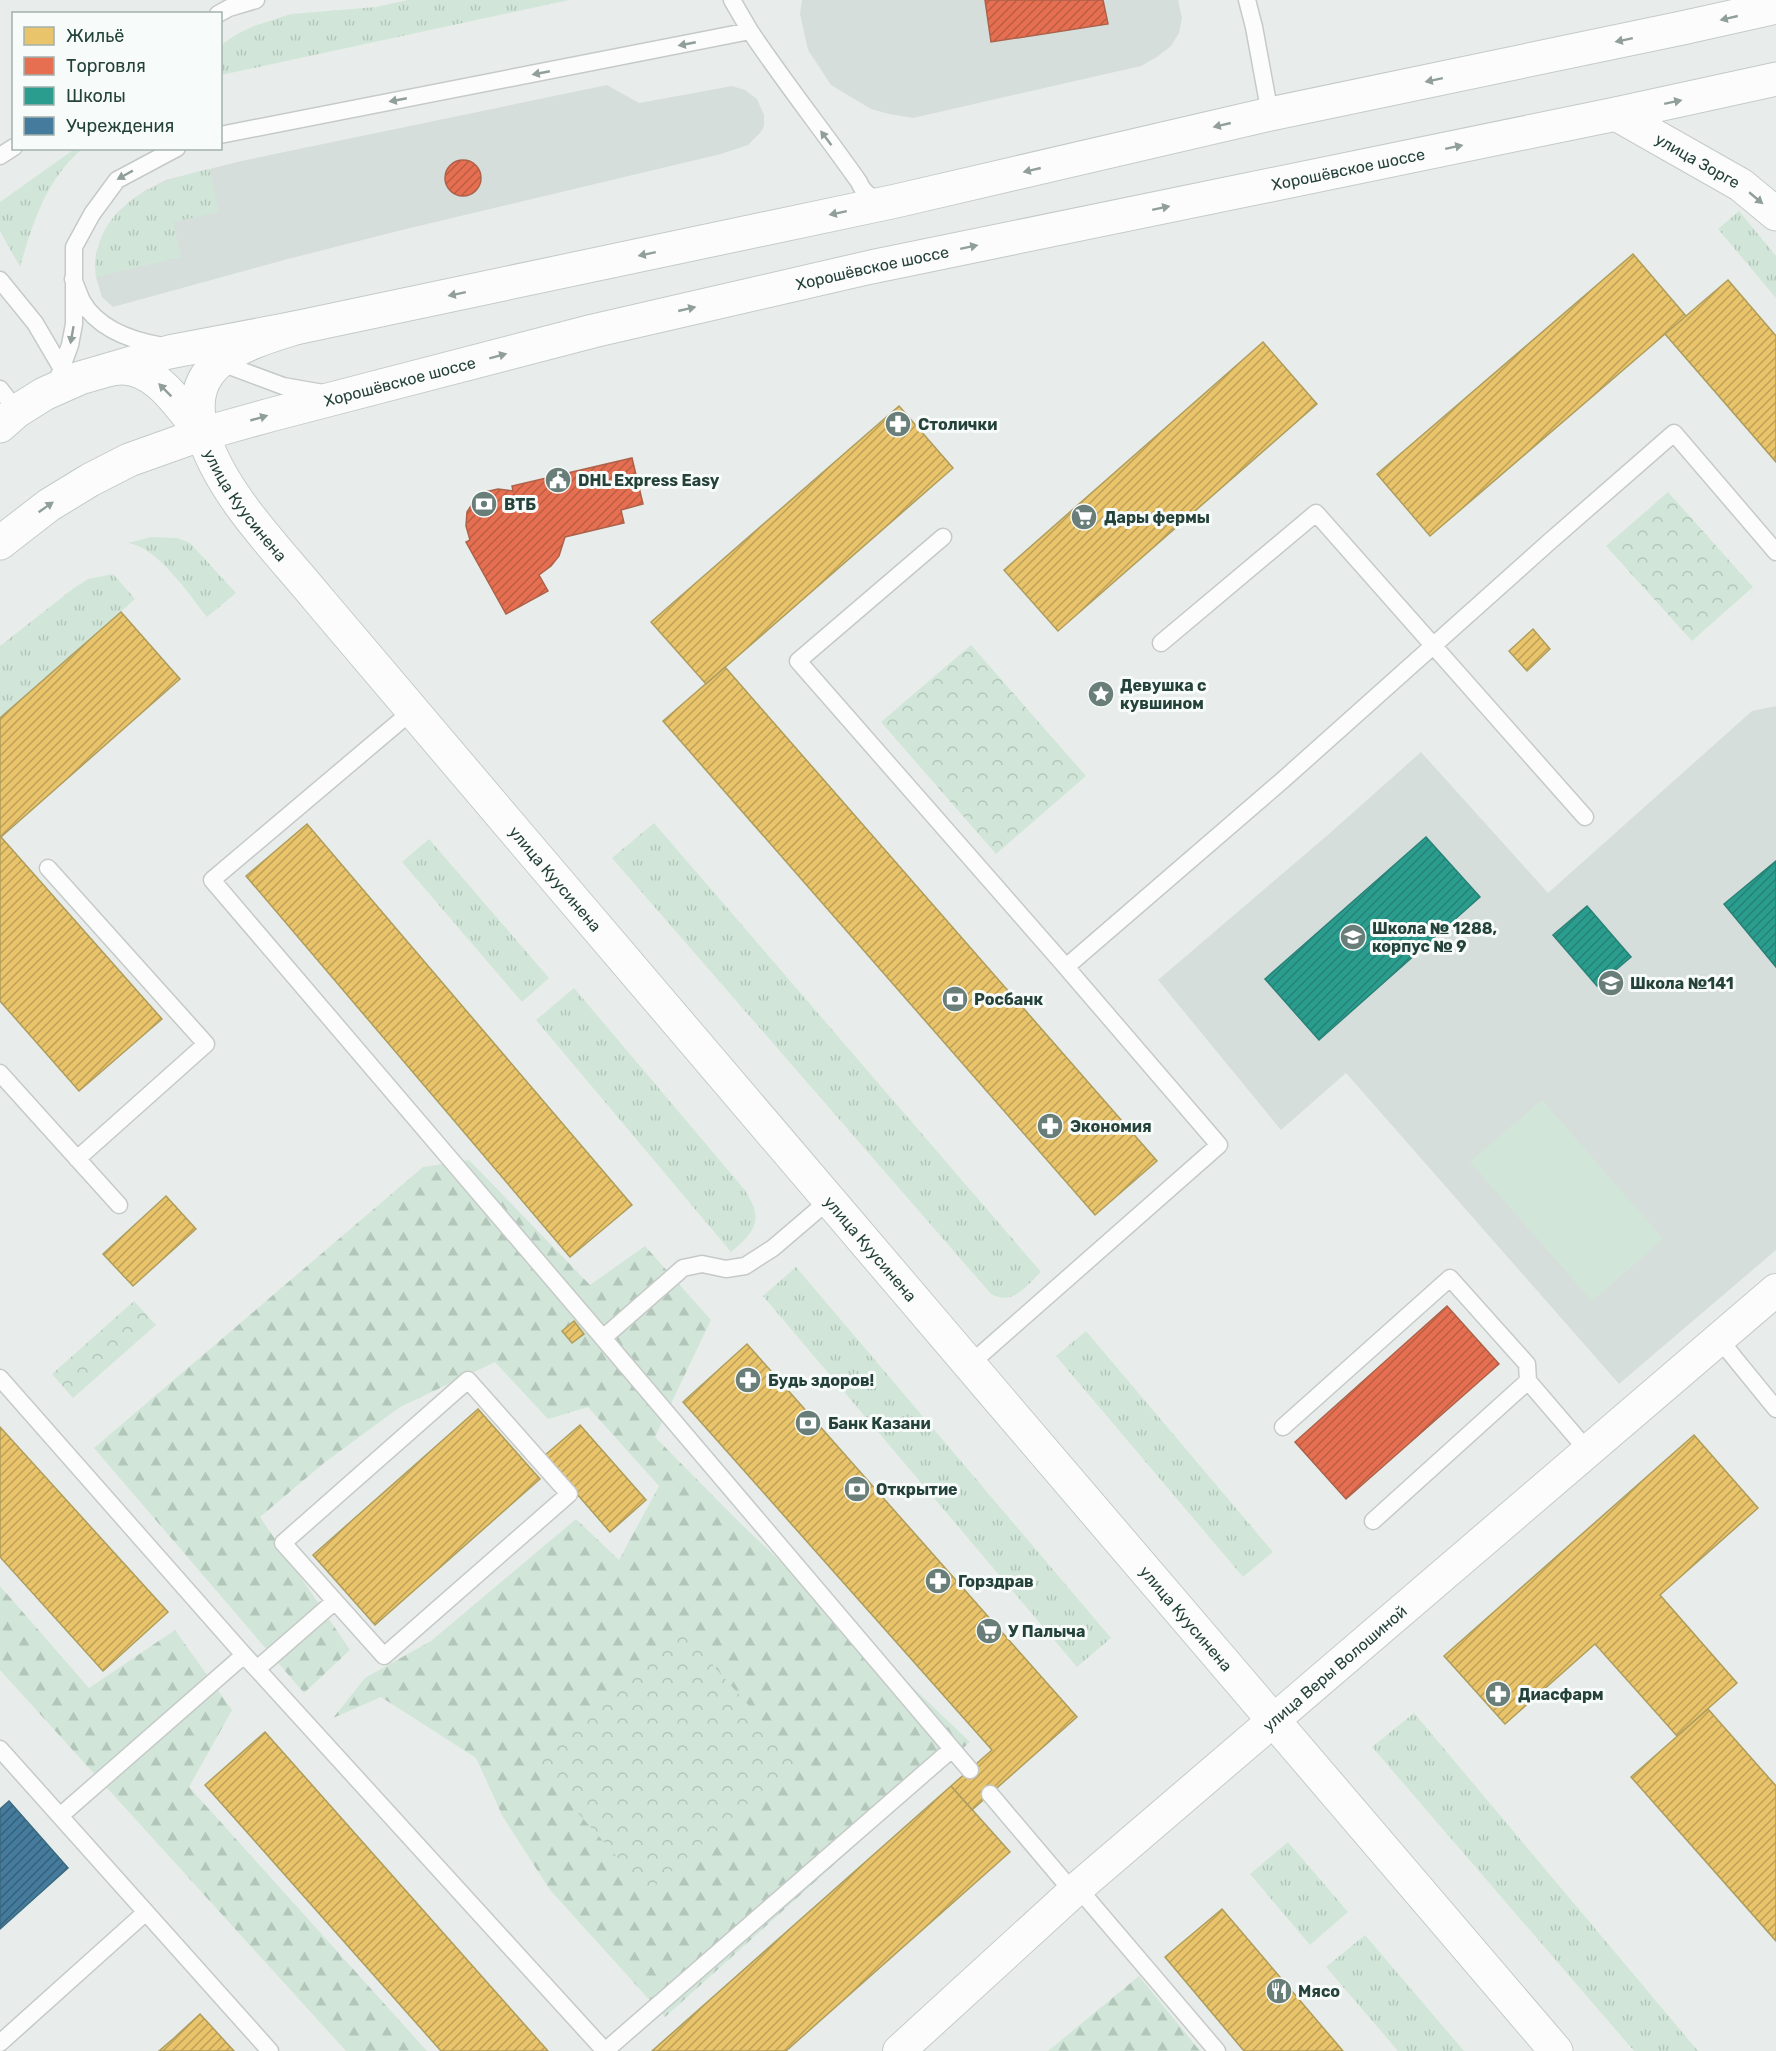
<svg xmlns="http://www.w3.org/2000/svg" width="1776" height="2051" viewBox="0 0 1776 2051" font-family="Rubik,sans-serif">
<defs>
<pattern id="grass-tufts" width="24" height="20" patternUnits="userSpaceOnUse" patternTransform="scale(1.5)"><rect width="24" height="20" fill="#d1e6d8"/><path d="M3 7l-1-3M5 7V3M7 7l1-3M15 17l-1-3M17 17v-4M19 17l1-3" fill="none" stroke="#b3c6ba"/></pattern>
<pattern id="forest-firs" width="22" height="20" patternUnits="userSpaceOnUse" patternTransform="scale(1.5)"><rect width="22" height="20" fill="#d1e6d8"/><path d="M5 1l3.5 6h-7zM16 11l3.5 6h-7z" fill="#b3c6ba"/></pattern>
<pattern id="park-crowns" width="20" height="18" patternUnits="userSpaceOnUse" patternTransform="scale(1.5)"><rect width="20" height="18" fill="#d1e6d8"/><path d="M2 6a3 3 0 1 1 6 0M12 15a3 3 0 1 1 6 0" fill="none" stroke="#b3c6ba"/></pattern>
<pattern id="homes-hatch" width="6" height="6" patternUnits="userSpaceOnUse" patternTransform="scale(1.5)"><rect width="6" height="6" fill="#e9c46a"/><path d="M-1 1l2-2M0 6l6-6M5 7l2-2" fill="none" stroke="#bda158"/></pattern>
<pattern id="shops-hatch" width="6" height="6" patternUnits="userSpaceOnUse" patternTransform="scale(1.5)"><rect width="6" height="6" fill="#e76f51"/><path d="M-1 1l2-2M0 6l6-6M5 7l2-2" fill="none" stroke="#bb5d44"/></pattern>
<pattern id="schools-hatch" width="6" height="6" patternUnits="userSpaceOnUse" patternTransform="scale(1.5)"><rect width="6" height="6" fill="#2a9d8f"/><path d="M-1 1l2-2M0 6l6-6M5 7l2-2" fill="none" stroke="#248276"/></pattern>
<pattern id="public-hatch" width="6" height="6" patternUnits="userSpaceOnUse" patternTransform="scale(1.5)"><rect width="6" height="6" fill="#457b9d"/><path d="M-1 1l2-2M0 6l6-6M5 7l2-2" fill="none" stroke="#36617a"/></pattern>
</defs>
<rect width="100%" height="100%" fill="#e8edeb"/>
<path fill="#d6dedb" d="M802 0H1178L1182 18 1179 33 1171 46 1157 57 1141 66 913 118 889 114 871 109 831 85 808 50 800 14Z
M607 85 639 103 732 86 745 90 757 99 764 115V126L761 132 748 145 721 154 406 229 288 259 113 307 102 297 96 277 95 264 96 253 107 228 117 213 130 201 146 190 166 180 241 161Z
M1776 706V1250L1619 1384 1346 1073 1281 1130 1158 980 1330 833 1421 752 1548 893 1752 711Z"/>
<path fill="url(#grass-tufts)" d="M408 0H569L221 75V45L237 34 254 26 291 14 376 7Z
M76 148 82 149C46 180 33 222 20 267L0 231V202Z
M209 169 219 212 173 222 181 257 96 277C90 209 154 181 209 169Z
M1739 211 1776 256V298L1718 229Z
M151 537 177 538 190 543 236 593 207 617C189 594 157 547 128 543Z
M113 574 135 599 0 718V646L74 588 88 579Z
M654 823 1041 1272C1026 1286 1013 1306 991 1294L612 858Z
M429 839 549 978 522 1002 402 862Z
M574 988 744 1189C764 1219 757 1230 731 1252L536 1020Z
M796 1267 1111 1638 1077 1667 763 1296Z
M1086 1331 1273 1552 1243 1577 1056 1356Z
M1414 1713 1698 2051H1634L1372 1747Z
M1288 1842 1348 1912 1310 1945 1250 1874Z
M1365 1935 1464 2051H1398L1326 1967Z"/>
<path fill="url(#forest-firs)" d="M469 1160 590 1285 645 1246 711 1320 655 1437 738 1521 970 1742 665 2017 550 1890 503 1817 476 1758 381 1697 333 1718 365 1678 431 1641 576 1519 619 1560 659 1486 588 1407 548 1419 495 1362 400 1407 324 1463 260 1517 350 1650 304 1693 94 1448 423 1167Z
M0 1586 89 1688 175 1630 232 1710 189 1787 427 2051H346L0 1670Z
M1139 1976 1200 2051H1048Z"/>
<path fill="url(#park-crowns)" d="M1668 492 1753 587 1692 641 1606 546Z
M971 645 1086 776 996 854 881 722Z
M134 1301 156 1325 73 1398 52 1374Z
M682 1630 797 1760 648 1892 533 1762Z"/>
<path fill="#d1e6d8" d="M1542 1100 1663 1239 1592 1301 1470 1162Z"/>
<path fill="url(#homes-hatch)" stroke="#ae9d5c" stroke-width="1.5" d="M1633 254 1686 316 1430 536 1377 474Z
M1728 280 1776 336V462L1665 334Z
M1263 342 1317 404 1058 631 1004 570Z
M899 406 953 468 706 684 651 622Z
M121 612 180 679 1 837 162 1019 79 1091 0 1001V718Z
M1533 629 1550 649 1527 671 1509 651Z
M725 667 1157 1161 1095 1215 663 721Z
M307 824 632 1205 570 1257 246 876Z
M166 1196 196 1229 133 1286 103 1254Z
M574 1321 584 1334 572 1343 562 1331Z
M747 1344 1077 1717 972 1810 951 1786 992 1750 683 1402Z
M478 1409 540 1479 375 1625 313 1555Z
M580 1425 646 1500 610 1532 544 1456Z
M0 1427 168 1612 103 1671 0 1557Z
M1694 1435 1758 1508 1660 1595 1737 1683 1677 1736 1595 1644 1505 1724 1444 1656Z
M1708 1709 1776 1786V1941L1631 1777Z
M265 1732 430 1918 548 2051H441L205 1785Z
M951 1786 1010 1852 786 2051H652Z
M1222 1909 1343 2051H1244L1165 1957Z
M200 2014 234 2051H159L174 2038Z"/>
<path fill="url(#shops-hatch)" stroke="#ac624a" stroke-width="1.5" d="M985 0H1103L1108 24 991 42Z
M445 178a18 18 0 1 1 36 0a18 18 0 1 1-36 0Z
M632 458 643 504 621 510 624 523 565 537 559 556 551 566 539 575 548 591 506 614 466 542 470 540 466 526 467 512 474 501 485 492 498 489 513 491 512 486Z
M1447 1306 1499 1364 1346 1499 1295 1442Z"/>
<path fill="url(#schools-hatch)" stroke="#288276" stroke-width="1.5" d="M1426 837 1480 897 1319 1040 1265 979Z
M1776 861V967L1724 904Z
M1587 906 1631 957 1597 986 1553 935Z"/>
<path fill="url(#public-hatch)" stroke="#3b6a7f" stroke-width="1.5" d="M9 1801 68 1868 0 1929V1809Z"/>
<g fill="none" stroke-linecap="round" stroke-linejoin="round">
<defs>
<path id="service" d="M732 0 750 31
M1247 0 1254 27 1270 114
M218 14 229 8 256 0
M220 135 750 31C785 83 823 131 859 182 864 194 871 197 883 201
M0 156 14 147
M73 279C76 286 79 294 82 301 98 329 133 341 163 346
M0 280 35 323 62 369
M216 361 283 386 323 393
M0 389 17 411
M54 389 70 345 74 324V247L92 214 117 180 177 148
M943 537 798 661 1066 967
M1161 643 1316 513 1585 817
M412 711 212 880 603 1338 683 1268 702 1264 726 1269 745 1266 773 1248 828 1201
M48 868 206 1044 77 1159
M0 1073 119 1205
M603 1338 970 1770
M1719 1339 1776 1409
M969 1365 1219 1145 1066 967 1284 779 1548 543 1674 433 1776 552
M0 1378 244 1655 60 1816
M468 1380 569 1494 384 1656 283 1543Z
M1283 1427 1450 1278 1527 1364 1528 1381
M1373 1521 1528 1381 1588 1451
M244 1655 605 2051 952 1749
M257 1669 335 1601
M0 1749 270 2051
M990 1794 1073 1892
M1078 1888 1217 2051
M0 2043 146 1912"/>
<g id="minor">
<path id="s1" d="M899 2051 1073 1892 1776 1290"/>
</g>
<g id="tertiary">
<path id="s2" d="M1616 114 1741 185 1776 214"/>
</g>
<g id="secondary">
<path id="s3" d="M295 328C244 344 182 362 202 431 220 493 277 549 318 599 386 680 456 761 525 843 868 1246 1212 1649 1556 2051"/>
<path d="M113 369C152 360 181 407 202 434"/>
<path d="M0 426 17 411 44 394 80 378 169 352 295 328 896 201 1270 114 1682 28 1776 7"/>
<path id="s4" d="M0 543 49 505 90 480 129 460 202 434 270 415 593 331 871 267 1616 114 1776 79"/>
</g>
</defs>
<use href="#service" stroke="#c5cac8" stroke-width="19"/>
<use href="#minor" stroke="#c5cac8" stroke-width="34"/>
<use href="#tertiary" stroke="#c5cac8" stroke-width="35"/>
<use href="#secondary" stroke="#c3cbc8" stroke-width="35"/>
<use href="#service" stroke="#fcfcfc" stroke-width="16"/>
<use href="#minor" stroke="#fcfcfc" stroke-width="32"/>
<use href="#tertiary" stroke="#fcfcfc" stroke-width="33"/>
<use href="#secondary" stroke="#fcfcfc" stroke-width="33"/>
</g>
<defs><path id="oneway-solid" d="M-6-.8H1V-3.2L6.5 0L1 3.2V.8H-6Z" transform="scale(1.5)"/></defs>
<g fill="#909f9b">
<use href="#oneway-solid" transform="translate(1729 18) rotate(167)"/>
<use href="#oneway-solid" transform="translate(1624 40) rotate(168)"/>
<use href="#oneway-solid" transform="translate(687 44) rotate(169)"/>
<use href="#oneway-solid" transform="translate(541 73) rotate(169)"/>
<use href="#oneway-solid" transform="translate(1434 80) rotate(168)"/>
<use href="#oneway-solid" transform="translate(398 100) rotate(169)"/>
<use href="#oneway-solid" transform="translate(1673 102) rotate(-12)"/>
<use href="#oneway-solid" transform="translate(1222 125) rotate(167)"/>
<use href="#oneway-solid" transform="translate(826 138) rotate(-127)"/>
<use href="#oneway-solid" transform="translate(1454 147) rotate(-12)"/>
<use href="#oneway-solid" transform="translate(1032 170) rotate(167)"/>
<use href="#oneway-solid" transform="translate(125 175) rotate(151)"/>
<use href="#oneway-solid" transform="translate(1756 198) rotate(40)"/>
<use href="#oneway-solid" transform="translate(1161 208) rotate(-12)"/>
<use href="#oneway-solid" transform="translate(838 213) rotate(168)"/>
<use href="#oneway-solid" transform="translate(969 247) rotate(-12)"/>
<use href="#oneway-solid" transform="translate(647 254) rotate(168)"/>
<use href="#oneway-solid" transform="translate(457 294) rotate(168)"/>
<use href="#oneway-solid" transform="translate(687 309) rotate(-13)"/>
<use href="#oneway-solid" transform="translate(72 335) rotate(100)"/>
<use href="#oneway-solid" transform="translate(498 356) rotate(-15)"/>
<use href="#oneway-solid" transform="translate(165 390) rotate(-135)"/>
<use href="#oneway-solid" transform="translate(259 418) rotate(-16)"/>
<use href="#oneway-solid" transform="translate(46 507) rotate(-35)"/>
</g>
<defs>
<symbol id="pharmacy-disc" viewBox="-11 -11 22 22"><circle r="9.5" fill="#697e78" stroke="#f7fbf9"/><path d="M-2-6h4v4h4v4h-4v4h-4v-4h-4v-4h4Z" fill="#fff"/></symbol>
<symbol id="civic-disc" viewBox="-11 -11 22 22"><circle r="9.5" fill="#697e78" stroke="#f7fbf9"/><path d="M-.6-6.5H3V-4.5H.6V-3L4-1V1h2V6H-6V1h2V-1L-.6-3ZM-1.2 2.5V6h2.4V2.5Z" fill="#fff"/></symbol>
<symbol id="bank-disc" viewBox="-11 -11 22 22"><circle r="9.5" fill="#697e78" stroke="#f7fbf9"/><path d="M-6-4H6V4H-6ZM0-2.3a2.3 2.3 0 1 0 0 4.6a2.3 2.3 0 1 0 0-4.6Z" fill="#fff"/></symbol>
<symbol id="supermarket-disc" viewBox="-11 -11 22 22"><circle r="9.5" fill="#697e78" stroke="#f7fbf9"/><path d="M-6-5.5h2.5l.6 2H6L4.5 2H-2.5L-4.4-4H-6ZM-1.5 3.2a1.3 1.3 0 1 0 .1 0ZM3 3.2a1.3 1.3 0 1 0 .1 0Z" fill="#fff"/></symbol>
<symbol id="sight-disc" viewBox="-11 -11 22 22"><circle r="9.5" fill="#697e78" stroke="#f7fbf9"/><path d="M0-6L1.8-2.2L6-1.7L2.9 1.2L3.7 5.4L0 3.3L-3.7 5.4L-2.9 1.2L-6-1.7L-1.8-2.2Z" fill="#fff"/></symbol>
<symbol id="school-disc" viewBox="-11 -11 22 22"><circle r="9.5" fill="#697e78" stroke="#f7fbf9"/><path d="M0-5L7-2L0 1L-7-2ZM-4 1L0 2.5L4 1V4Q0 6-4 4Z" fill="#fff"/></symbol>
<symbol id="restaurant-disc" viewBox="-11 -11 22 22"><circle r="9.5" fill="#697e78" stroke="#f7fbf9"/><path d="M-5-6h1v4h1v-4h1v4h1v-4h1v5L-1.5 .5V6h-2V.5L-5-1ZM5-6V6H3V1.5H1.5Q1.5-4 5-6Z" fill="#fff"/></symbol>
</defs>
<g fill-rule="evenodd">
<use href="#pharmacy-disc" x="883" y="409" width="30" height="30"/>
<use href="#civic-disc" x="543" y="465" width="30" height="30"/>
<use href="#bank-disc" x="469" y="489" width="30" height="30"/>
<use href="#supermarket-disc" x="1069" y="502" width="30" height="30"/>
<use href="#sight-disc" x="1086" y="679" width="30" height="30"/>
<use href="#school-disc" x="1338" y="922" width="30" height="30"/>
<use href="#school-disc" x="1596" y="968" width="30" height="30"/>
<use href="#bank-disc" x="940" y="984" width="30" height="30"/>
<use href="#pharmacy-disc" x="1035" y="1111" width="30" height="30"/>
<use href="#pharmacy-disc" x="733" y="1365" width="30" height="30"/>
<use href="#bank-disc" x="793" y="1408" width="30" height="30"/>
<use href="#bank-disc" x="842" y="1474" width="30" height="30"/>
<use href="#pharmacy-disc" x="923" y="1566" width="30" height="30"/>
<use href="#supermarket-disc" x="974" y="1616" width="30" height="30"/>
<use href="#pharmacy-disc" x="1483" y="1679" width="30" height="30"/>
<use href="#restaurant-disc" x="1264" y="1976" width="30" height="30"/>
</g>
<g text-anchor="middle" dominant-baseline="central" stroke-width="6" stroke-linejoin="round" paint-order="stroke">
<g font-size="16" fill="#24423a" stroke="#f7fbf9">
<text stroke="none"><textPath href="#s2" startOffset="94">улица Зорге</textPath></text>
<text stroke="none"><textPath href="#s4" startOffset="1408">Хорошёвское шоссе</textPath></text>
<text stroke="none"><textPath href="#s4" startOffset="922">Хорошёвское шоссе</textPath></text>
<text stroke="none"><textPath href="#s4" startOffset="436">Хорошёвское шоссе</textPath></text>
<text stroke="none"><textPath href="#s3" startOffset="246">улица Куусинена</textPath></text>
<text stroke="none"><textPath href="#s3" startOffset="732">улица Куусинена</textPath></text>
<text stroke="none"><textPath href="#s3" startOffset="1218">улица Куусинена</textPath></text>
<text stroke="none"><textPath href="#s3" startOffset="1704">улица Куусинена</textPath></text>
<text stroke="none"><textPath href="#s1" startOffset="580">улица Веры Волошиной</textPath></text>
</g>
<g font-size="16" font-weight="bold" fill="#24423a" stroke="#f7fbf9" text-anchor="start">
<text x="918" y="424">Столички</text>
<text x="578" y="480">DHL Express Easy</text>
<text x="504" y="504">ВТБ</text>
<text x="1104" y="517">Дары фермы</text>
<text x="1120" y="685">Девушка с<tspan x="1120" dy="18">кувшином</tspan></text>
<text x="1372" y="928">Школа № 1288,<tspan x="1372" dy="18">корпус № 9</tspan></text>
<text x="1630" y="983">Школа №141</text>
<text x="974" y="999">Росбанк</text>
<text x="1070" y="1126">Экономия</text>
<text x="768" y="1380">Будь здоров!</text>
<text x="828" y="1423">Банк Казани</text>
<text x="876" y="1489">Открытие</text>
<text x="958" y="1581">Горздрав</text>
<text x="1008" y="1631">У Палыча</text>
<text x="1518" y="1694">Диасфарм</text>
<text x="1298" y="1991">Мясо</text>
</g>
</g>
<rect x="12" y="12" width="210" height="138" fill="#f7fbf9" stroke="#a3b1ad" stroke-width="1.5"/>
<rect x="24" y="27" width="30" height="18" fill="#e9c46a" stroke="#a3b1ad" stroke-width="1.5"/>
<text x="66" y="42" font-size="18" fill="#24423a">Жильё</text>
<rect x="24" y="57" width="30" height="18" fill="#e76f51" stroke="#a3b1ad" stroke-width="1.5"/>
<text x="66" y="72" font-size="18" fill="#24423a">Торговля</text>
<rect x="24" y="87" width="30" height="18" fill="#2a9d8f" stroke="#a3b1ad" stroke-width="1.5"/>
<text x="66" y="102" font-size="18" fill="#24423a">Школы</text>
<rect x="24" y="117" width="30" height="18" fill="#457b9d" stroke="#a3b1ad" stroke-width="1.5"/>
<text x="66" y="132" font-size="18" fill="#24423a">Учреждения</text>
</svg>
